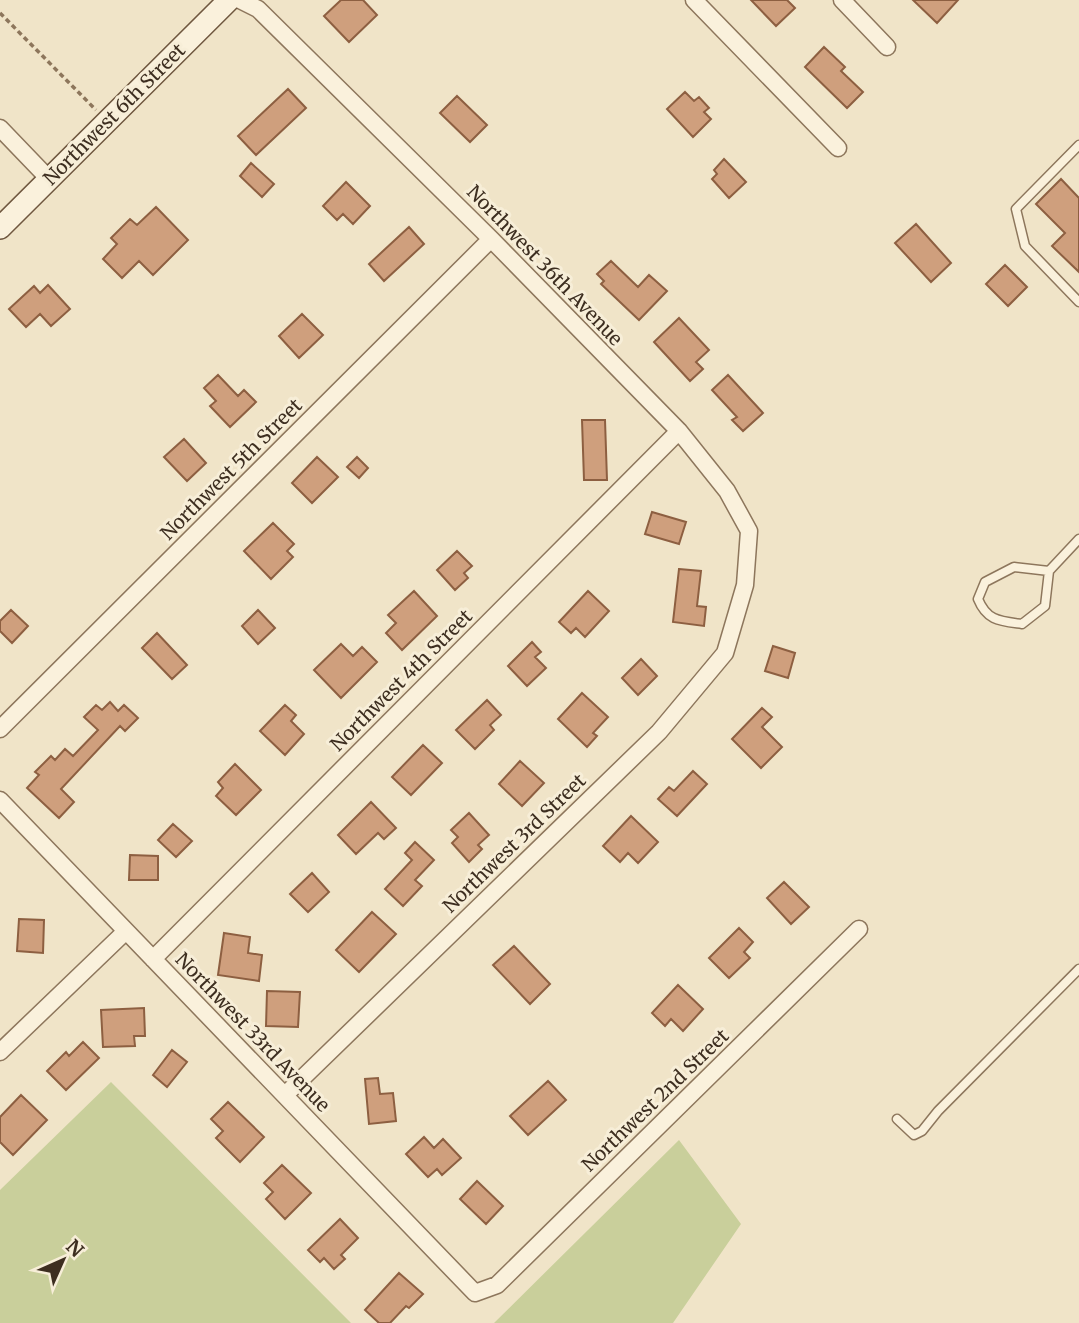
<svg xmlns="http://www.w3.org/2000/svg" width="1079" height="1323" viewBox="0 0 1079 1323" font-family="Merriweather,serif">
<rect width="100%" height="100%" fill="#f0e4c8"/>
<path fill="#c9cf9b" d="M111 1082 351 1323H0V1190Z
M679 1140 741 1224 673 1323H494Z"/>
<path fill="#cf9f7d" stroke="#8d5f41" stroke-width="2" d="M341 0H363L377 15 349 42 324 16Z
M751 0H787L795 8 776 26Z
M913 0H958L937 23Z
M824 47 845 67 841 71 863 92 847 108 805 67Z
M288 89 306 108 256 155 238 136Z
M685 92 694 101 699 97 709 108 704 112 711 119 693 137 667 109Z
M457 96 487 125 470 142 440 113Z
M724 159 746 182 729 198 712 179 717 174 714 170Z
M251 163 274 184 262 197 240 176Z
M1061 179 1079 198V272L1052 246 1065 233 1036 204Z
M346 182 370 206 353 224 343 214 337 220 323 206Z
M156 207 188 240 153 275 139 261 122 278 103 259 117 244 111 238 130 219 137 225Z
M916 224 951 263 931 282 895 243Z
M409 227 424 244 384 281 369 264Z
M611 261 638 287 649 275 667 291 639 320 601 284 604 281 597 274Z
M1005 265 1027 287 1008 306 986 284Z
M48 285 70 309 51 326 40 314 26 327 9 309 34 286 40 293Z
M302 314 323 335 299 358 279 336Z
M679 318 709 350 696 362 703 369 690 381 654 342Z
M218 375 238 396 244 390 256 402 230 427 210 406 216 401 204 388Z
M728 375 763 413 743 431 732 420 737 417 712 390Z
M582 420H605L607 480H584Z
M184 439 206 463 187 481 164 457Z
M317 457 338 477 312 503 292 483Z
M357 457 368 468 359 478 347 467Z
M652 512 686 522 679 544 645 534Z
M273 523 294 544 287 551 293 557 271 579 244 551Z
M457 551 472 566 464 573 468 578 455 590 437 570Z
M679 569 701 571 697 606 706 607 704 626 673 622Z
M414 591 437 616 402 650 386 633 396 623 388 615Z
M588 591 609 611 585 637 576 628 571 633 559 622Z
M11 610 28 626 12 643 0 631V621Z
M258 610 275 628 258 644 242 626Z
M157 633 187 665 172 679 142 648Z
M532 642 541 652 535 657 546 668 527 686 508 666Z
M341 644 353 656 362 647 377 662 341 698 314 670Z
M773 646 795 653 788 678 765 671Z
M641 659 657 676 638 695 622 678Z
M582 693 608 717 593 733 597 736 587 747 558 719Z
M487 700 501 715 490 725 494 730 475 749 456 730Z
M110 702 118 711 124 705 138 718 125 731 120 726 61 789 74 802 59 818 27 788 39 775 35 772 51 756 55 760 65 749 73 756 98 730 84 717 96 705 102 710Z
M285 705 296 715 291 721 304 734 285 755 260 731Z
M762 708 772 717 762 727 782 747 761 768 732 739Z
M423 745 442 763 411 795 392 777Z
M520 761 544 783 522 806 499 784Z
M235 764 261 790 236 815 216 796 223 788 218 782Z
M693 771 707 784 677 816 658 799 669 787 674 791Z
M371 802 396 828 384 839 378 833 356 854 338 835Z
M469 813 489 835 478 845 482 849 469 862 452 843 458 837 451 830Z
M631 816 658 842 638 863 628 853 620 862 603 846Z
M173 824 192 841 176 857 158 840Z
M415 842 434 860 415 880 422 886 403 906 385 889 412 860 405 853Z
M130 855 158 856V880H129Z
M312 873 329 892 308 912 290 894Z
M784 882 809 907 791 924 767 898Z
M372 912 396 934 359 972 336 950Z
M19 919 44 920 43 953 17 951Z
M739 928 753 942 744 952 750 958 729 978 709 958Z
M224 933 250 937 248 953 262 955 259 981 218 975Z
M514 946 550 984 530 1004 493 965Z
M678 985 703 1009 683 1031 671 1019 665 1026 652 1013Z
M267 991 300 992 298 1027 266 1026Z
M144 1008 145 1036H134L135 1046 103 1047 101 1010Z
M83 1042 99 1058 66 1090 47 1071 66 1052 69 1056Z
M172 1050 187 1062 167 1087 153 1075Z
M378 1078 380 1094 393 1093 396 1121 369 1124 365 1079Z
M548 1081 566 1100 528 1135 510 1116Z
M21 1095 47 1120 13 1155 0 1142V1117Z
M228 1102 264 1137 240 1162 216 1138 223 1131 211 1119Z
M424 1137 434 1148 443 1139 461 1158 442 1175 437 1169 428 1177 406 1154Z
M282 1165 311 1193 285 1219 266 1199 273 1192 264 1183Z
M477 1181 503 1206 486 1224 460 1199Z
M340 1219 358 1238 341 1255 345 1259 334 1269 324 1258 320 1262 308 1250Z
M399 1273 423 1294 409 1308 406 1306 390 1323H379L365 1310Z"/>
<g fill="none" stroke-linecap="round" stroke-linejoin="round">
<defs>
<path id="service" d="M1079 145 1016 209 1025 246 1079 302
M1049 571 1014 567 985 582 978 599C987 621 1000 621 1022 624L1045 606 1049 571 1079 539
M897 1119 914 1135 922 1131 938 1111 1079 969"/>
<path id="minor" d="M240 0 258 9 491 239 679 431 727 491 749 531 745 585 725 653 659 732 285 1095
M694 0 838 148
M842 0 887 47
M0 128 49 179
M0 729 491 239
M0 800 475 1293 497 1285 859 929
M153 959 679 431
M0 1052 126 931"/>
<path id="secondary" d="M0 228 229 0"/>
</defs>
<use href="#service" stroke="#8d765c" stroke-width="11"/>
<use href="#minor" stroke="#8d765c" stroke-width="19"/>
<use href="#secondary" stroke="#6f573f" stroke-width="24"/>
<path stroke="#8d765c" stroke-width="3.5" stroke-dasharray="5 3.5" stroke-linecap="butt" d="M0 13 96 110"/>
<use href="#service" stroke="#faf1dc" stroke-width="8"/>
<use href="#minor" stroke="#faf1dc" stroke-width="16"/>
<use href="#secondary" stroke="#faf1dc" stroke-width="21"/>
</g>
<g text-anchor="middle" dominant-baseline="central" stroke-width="6" stroke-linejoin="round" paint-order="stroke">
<g font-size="19" fill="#3d2e20" stroke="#f7eed8">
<text transform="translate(114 114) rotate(-45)">Northwest 6th Street</text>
<text transform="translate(545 265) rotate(46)">Northwest 36th Avenue</text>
<text transform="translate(231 469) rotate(-45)">Northwest 5th Street</text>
<text transform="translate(401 680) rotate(-45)">Northwest 4th Street</text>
<text transform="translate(514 843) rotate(-44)">Northwest 3rd Street</text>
<text transform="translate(253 1032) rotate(46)">Northwest 33rd Avenue</text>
<text transform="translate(655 1100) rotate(-44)">Northwest 2nd Street</text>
</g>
</g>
<g transform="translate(63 1260) rotate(45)" stroke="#f7eed8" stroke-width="5" paint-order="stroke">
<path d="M0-5L12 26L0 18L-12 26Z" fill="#3d2e20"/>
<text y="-10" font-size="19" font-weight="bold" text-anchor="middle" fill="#3d2e20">N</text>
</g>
</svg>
